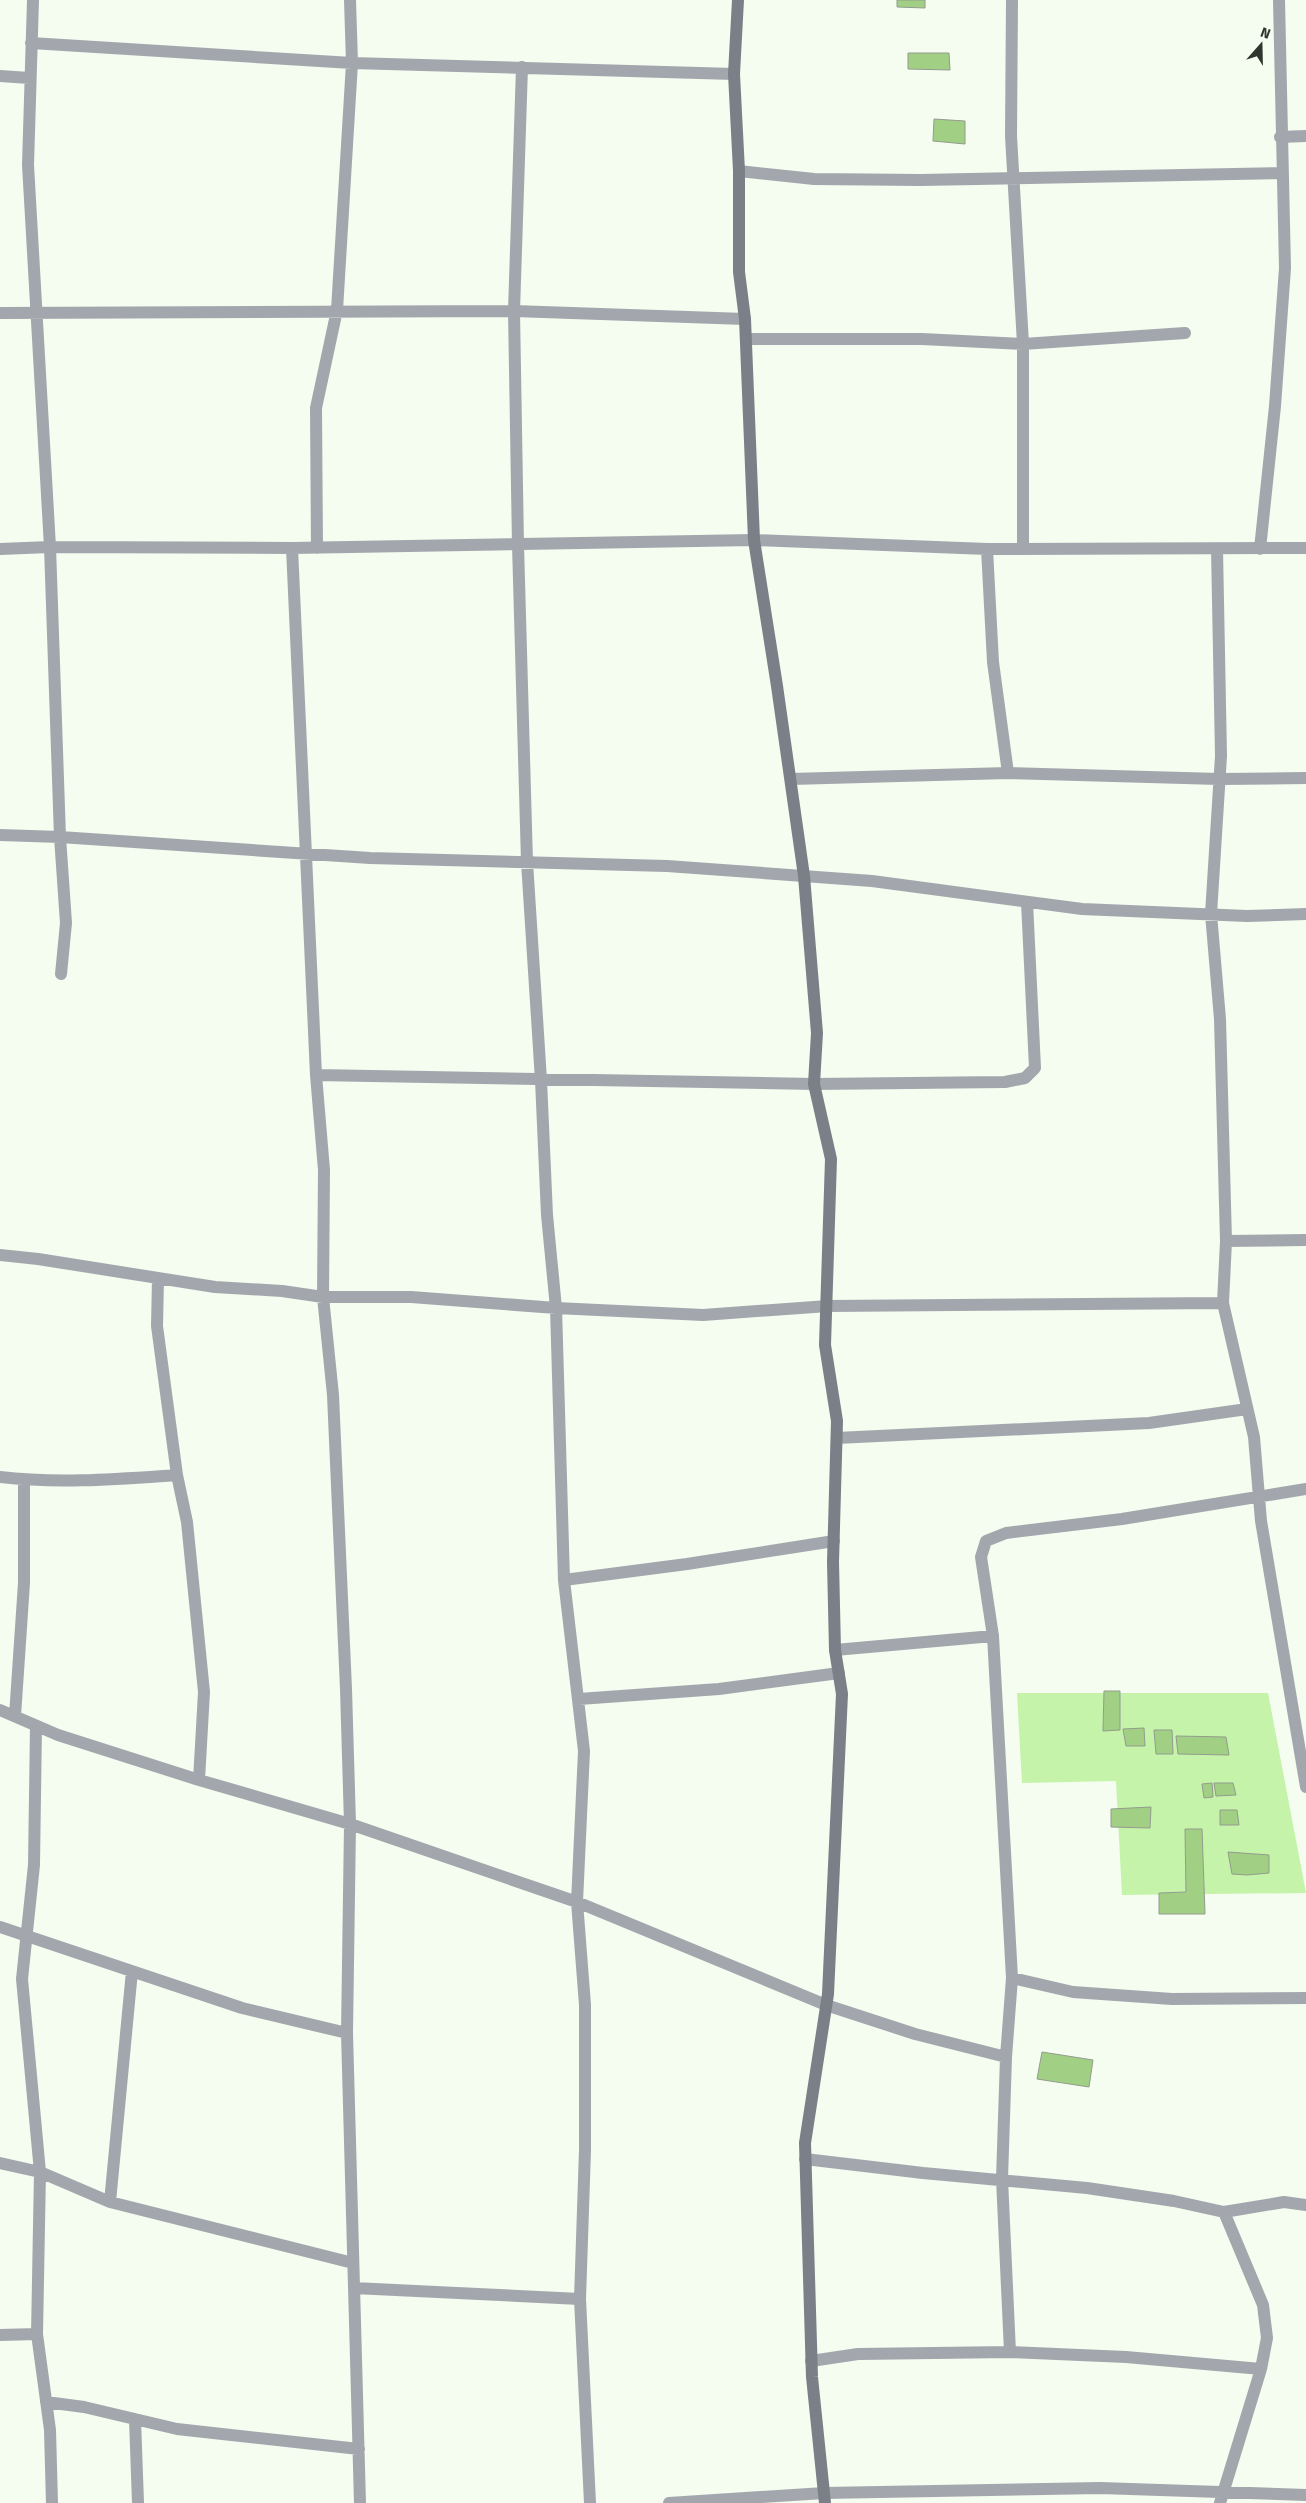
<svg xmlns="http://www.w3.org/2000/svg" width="1306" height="2503" viewBox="0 0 1306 2503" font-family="'Fira Sans',sans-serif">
<rect width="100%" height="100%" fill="#f4fdef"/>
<path fill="#c4f3a9" d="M1017 1693H1268L1306 1893 1122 1895 1116 1781 1022 1783Z"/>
<path fill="#a1d085" stroke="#939b8e" d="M897 0H925V8L897 7Z
M908 53H949L950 70 908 69Z
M934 119 965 121V144L933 141Z
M1104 1691H1120V1730L1103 1731Z
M1144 1728 1145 1746H1126L1123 1729Z
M1154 1730H1172L1173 1754H1156Z
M1176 1736 1226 1737 1229 1755 1178 1754Z
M1212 1783 1213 1797 1204 1798 1202 1784Z
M1214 1783H1233L1236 1795 1216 1796Z
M1151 1807 1150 1828 1111 1827V1809Z
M1220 1810H1237L1239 1825H1220Z
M1185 1829H1202L1205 1914H1159V1893L1186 1892Z
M1228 1852 1269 1855V1873L1247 1875 1232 1874Z
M1042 2052 1093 2060 1089 2087 1037 2079Z"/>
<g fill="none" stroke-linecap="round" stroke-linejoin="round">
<path stroke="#a4a6ad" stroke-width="12" d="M33 0 28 165 50 547 60 837 66 923 61 974
M1012 0 1011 136 1023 344V549
M31 43 352 63 734 74
M522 67 514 311 518 545 527 862 541 1080 547 1215 556 1308 564 1580 584 1751 577 1902 585 2005V2150L580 2299 590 2503
M0 76 29 78
M1280 137 1306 136
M739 171 814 179 921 180 1283 173
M0 313 514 311 745 319
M746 339H922L1023 344 1185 333
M292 548 316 1075 324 1170 323 1297 333 1395 346 1689 350 1824 347 2033 360 2503
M317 548 316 408 337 310 352 63 350 0
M0 549 50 547 292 548 754 540 987 549 1306 548
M987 549 993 662 1008 773
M1217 549 1221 756 1211 914 1220 1019 1226 1241 1223 1303 1254 1437 1261 1521 1306 1787
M1260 549 1275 406 1285 268 1279 0
M791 779 1008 773 1219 779 1306 778
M0 835 60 837 370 858 667 866 872 881 1082 909 1247 916 1306 914
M316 1075 814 1084 1005 1082 1025 1078 1035 1068 1027 902
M1226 1241 1306 1240
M0 1255 38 1259 215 1287 282 1291 323 1297H411L556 1308 703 1315 828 1306 1223 1303
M158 1278 157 1326 177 1475 187 1522 204 1692 199 1780
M837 1438 1149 1423 1247 1409
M0 1477C59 1484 118 1479 177 1475
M564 1580 687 1564 834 1541
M835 1650 993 1636
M579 1699 719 1689 839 1673
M0 1710 58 1735 199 1780 350 1824 577 1902 826 2005 915 2034 1006 2057
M15 1716 24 1583V1480
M36 1726 34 1865 22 1979 40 2172 37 2334 50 2430 52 2503
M0 1927 242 2008 347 2033
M1012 1978 1073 1992 1172 1999 1306 1998
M805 2159 923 2173 1087 2188 1174 2201 1224 2212 1284 2202 1306 2205
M0 2163 40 2172 110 2202 353 2263
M110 2202 132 1971
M354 2288 580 2299
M0 2335 37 2334
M1010 2352 1002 2179 1006 2057 1012 1978 993 1636 981 1557 986 1541 1006 1533 1122 1519 1306 1489
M811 2361 858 2354 1010 2352 1126 2357 1261 2369
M46 2402 84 2407 177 2429 359 2449
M135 2419 138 2503
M669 2503 824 2493 1100 2488 1306 2495
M1220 2503 1261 2369 1267 2338 1263 2305 1224 2212"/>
<path stroke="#7b7f88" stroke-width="12" d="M738 0 734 74 739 171V272L745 319 754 540 777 686 804 876 817 1033 814 1084 831 1159 825 1345 837 1421 833 1562 835 1650 842 1694 828 1994 805 2143 812 2377 825 2503"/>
</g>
<g transform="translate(1261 45) rotate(20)" stroke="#f4fdef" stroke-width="4" paint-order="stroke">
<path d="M0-4L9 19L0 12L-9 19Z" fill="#31352f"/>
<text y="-8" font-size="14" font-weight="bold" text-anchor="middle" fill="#31352f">N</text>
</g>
</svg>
